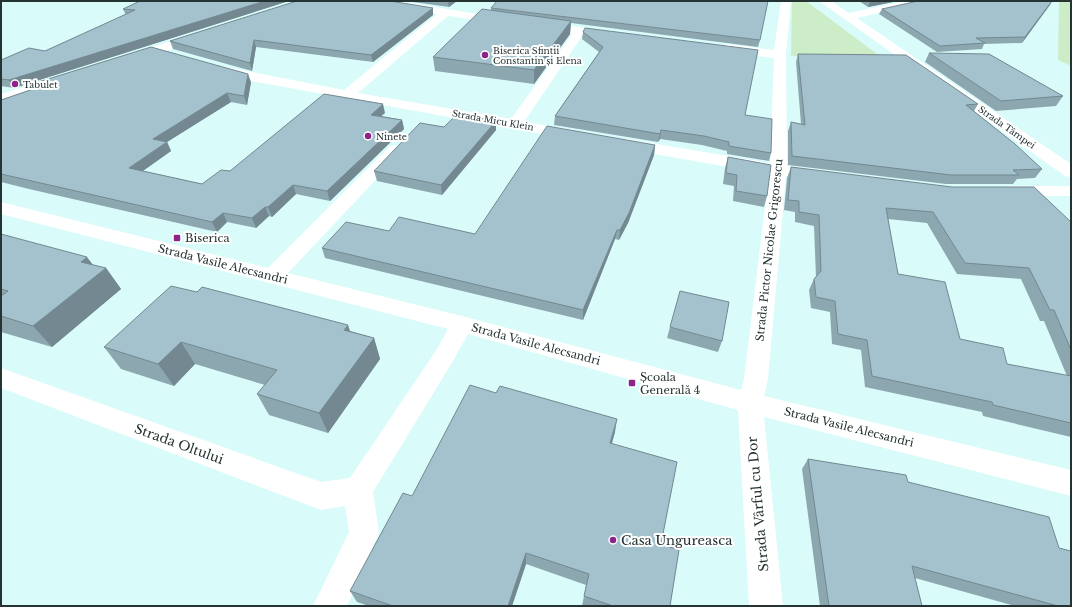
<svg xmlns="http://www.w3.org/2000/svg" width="1072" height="607" viewBox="0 0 1072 607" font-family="'Libre Baskerville',serif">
<rect width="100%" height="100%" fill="#d9fbfa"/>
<path fill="#cdecc8" d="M792 1H806L885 60 791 56Z
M1059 1H1071V66L1058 60Z"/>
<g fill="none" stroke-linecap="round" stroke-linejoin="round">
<path fill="#fff" fill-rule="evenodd" d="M371 1H397L503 18 509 21 503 24 448 16 358 93 511 119 572 34 537 28 535 26 537 24 541 22 616 32 618 35 616 38 612 39 583 35 524 122 574 130 580 132 582 135 580 138 574 140 251 81 216 73 214 70 216 67 221 66 344 90 437 14 376 4Z
M781 1H791L786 55 787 166 825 171 828 175 825 179 819 180 786 176 768 379 764 396 1071 470V496L764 417 783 606H749L738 410 468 334 453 361 373 492 379 533 347 606H313L349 532 345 506 321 510 1 388V368L321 482 350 478 437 349 448 329 1 214V202L268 268 389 147 395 145 401 147 403 150 401 153 288 273 462 316 741 390 744 379 769 174 626 149 620 147 618 144 620 141 626 139 770 163 774 58 727 52 721 48 727 44 774 50Z
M819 1H831L849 13 905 1H925L924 3 857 18 1071 164V177L1065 176Z
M200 32 204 33 206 36 204 39 132 62 126 58 127 55Z
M63 76 68 77 70 80 68 83 1 103V94Z
M1008 186H1071V196H1008L1002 195 999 191 1002 187Z"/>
</g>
<path fill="#8da7b0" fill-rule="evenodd" d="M137 1H289L14 88 1 86V60L45 51 126 15 123 9 140 1Z
M406 1H457L449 7Z
M859 1H898L868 7Z
M1052 1 1022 43 984 44 982 49 937 52 879 14 882 9Z
M433 8V15L373 62 256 47 252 71 173 49 170 41Z
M491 8 760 40 758 47 571 23 570 34 534 84 435 71 433 57 491 11Z
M583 32 745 115 771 153 769 161 727 154V151L702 145 660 139 658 142 554 125 555 116 599 52 582 39Z
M929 53 1063 96 1056 106 996 111 925 62Z
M798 54 978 104 974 111 1042 169 1035 178 1017 179 1013 184H946L788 165V131L791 122 801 124 796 62Z
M251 82 247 105 231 102 167 142 171 151 143 171 202 184 230 171 385 113 381 116 402 120 404 129 330 201 296 194 272 217 269 216 256 228 227 222 217 232 29 189 1 182V100L35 89 32 84Z
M496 121V130L442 195 377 181 374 171 444 127Z
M655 145 654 155 628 223 619 240 615 239 583 320 325 258 322 248 389 231 475 234Z
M728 157 767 196 764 207 733 201 734 186 723 184 725 168Z
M791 167 1071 222V437L983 416 982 412 865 387 861 350 832 344 830 312 811 308 809 290 814 279 816 277 814 226 795 222V212L784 210 787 178ZM888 219 927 223 957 274 1021 279 1040 321H1044L1067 376 1007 364 960 339 898 274Z
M1 234 92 265 106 268 121 289 52 347 1 332Z
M670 327 722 341 718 352 667 338Z
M350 331 374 338 380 359 328 433 269 415 257 394 265 385 195 364 174 386 121 369 104 347Z
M615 432 612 443 661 544 670 606H582L584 596 586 585 526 564 512 606H369L357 602 350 591 412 496Z
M808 459 908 482 1071 606H1015L915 578 922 606H820L802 469Z"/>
<path fill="#738890" d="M265 1H289L14 88 9 80Z
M448 1H457L449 7Z
M875 1H898L868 7 870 2Z
M1052 1 1050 5 1022 43 1025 37Z
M433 8V15L373 62 371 55Z
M571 21 570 34 534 84V70Z
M254 40 256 47 252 71 250 63Z
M248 74 251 82 247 105 244 96Z
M227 93 231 102 167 142 171 151 134 177 129 168 153 139Z
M383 104 385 113 373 123 371 115Z
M402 120 404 129 330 201 327 191Z
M496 121V130L442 195 441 185Z
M661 130 660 139 658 142Z
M655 145 654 155 628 223 619 240 620 230Z
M293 185 296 194 272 217 268 207Z
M265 207 269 216 256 228 252 218Z
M223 213 227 222 217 232 212 222Z
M617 230 615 239 583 320V310Z
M87 257 99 273 106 268 121 289 52 347 33 326 81 262Z
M348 325 355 346 344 330Z
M374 338 380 359 328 433 319 413Z
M181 342 195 364 174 386 158 364Z
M617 419 615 432 608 456 610 443Z
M526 553V564L512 606H508Z"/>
<path fill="#a4c2cd" stroke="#738890" d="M140 1H265L9 80 1 79V60L29 48 45 51 135 10 123 9Z
M297 1H390L433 8 371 55 254 40 250 63 170 41Z
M497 1H768L760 40 491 8Z
M918 1H1052L1025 37 976 38 985 43 940 46 882 9Z
M482 9 571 21 534 70 433 57Z
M585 28 758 50 745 115 772 119 771 153 729 146V142L704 136 661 130 660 134 555 116 603 47 583 32Z
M151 47 248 74 244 96 227 93 153 139 167 142 129 168 202 184 221 170 230 171 324 94 383 104 371 115 402 120 327 191 293 185 268 207H265L252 218 223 213 212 222 1 174V100L42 86 32 84Z
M929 53 989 54 1063 96 1001 101Z
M798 54 906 55 978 104 966 105 1015 144 1042 169 1013 170 1019 175H951L792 156 791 122 805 125Z
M457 114 496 121 441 185 374 171 420 123 444 127Z
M547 126 655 145 629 213 620 230H617L583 310 322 248 346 222 389 231 399 217 475 234Z
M728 157 771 165 767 196 736 191 737 175 726 173Z
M791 167 952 187H1034L1071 222V350L1054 310H1050L1029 268 965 263 933 212 886 208 898 274 945 282 960 339 1003 348 1007 364 1071 376V423L993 405 992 402 872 376 867 340 838 334 835 301 816 297 814 279 821 271 819 215 799 212V201L788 200Z
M1 234 87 257 81 262 106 268 33 326 1 316V296L8 291 1 289Z
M171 286 197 292 202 287 348 325 344 330 374 338 319 413 257 394 277 370 181 342 158 364 104 347Z
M680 291 729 302 722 341 670 327Z
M470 385 496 393 500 386 617 419 610 443 677 462 661 544 679 550 670 606H613L584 596 589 574 526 553 508 606H393L350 591 403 493 412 496Z
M808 459 906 475 908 482 1049 517 1059 548 1071 551V606H1058L912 566 922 606H829Z"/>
<g fill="#8b2389" stroke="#fff" stroke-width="1.5">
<circle cx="485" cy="55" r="4"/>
<circle cx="15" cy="84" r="4"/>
<circle cx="368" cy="136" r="4"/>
<rect x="173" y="234" width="8" height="8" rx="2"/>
<rect x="628" y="379" width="8" height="8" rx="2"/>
<circle cx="613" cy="540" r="4"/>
</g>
<g text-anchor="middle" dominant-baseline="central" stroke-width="4" stroke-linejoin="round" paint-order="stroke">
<g font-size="9" fill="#263333" stroke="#fff" text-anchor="start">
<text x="493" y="50">Biserica Sfinții<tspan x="493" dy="10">Constantin și Elena</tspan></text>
<text x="23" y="84">Tabulet</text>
<text x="376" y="136">Ninete</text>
</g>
<g font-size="9" fill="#263333" stroke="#fff">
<text transform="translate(493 120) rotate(10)">Strada Micu Klein</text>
<text transform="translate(1007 127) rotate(35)">Strada Tâmpei</text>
</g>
<g font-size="11" fill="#263333" stroke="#fff" text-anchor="start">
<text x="185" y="238">Biserica</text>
<text x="640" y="377">Școala<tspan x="640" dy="13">Generală 4</tspan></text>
</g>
<g font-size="11" fill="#263333" stroke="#fff">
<text transform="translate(769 250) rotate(-84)">Strada Pictor Nicolae Grigorescu</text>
<text transform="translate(223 264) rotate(14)">Strada Vasile Alecsandri</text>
<text transform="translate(536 344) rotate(15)">Strada Vasile Alecsandri</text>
<text transform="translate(849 427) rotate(14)">Strada Vasile Alecsandri</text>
</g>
<g font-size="13" fill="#263333" stroke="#fff">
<text transform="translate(179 444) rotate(20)">Strada Oltului</text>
<text transform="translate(758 504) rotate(-95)">Strada Vârful cu Dor</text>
</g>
<g font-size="13" fill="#263333" stroke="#fff" text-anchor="start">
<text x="621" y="540">Casa Ungureasca</text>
</g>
</g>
<rect width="1072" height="607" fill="none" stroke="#263333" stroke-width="4"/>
</svg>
